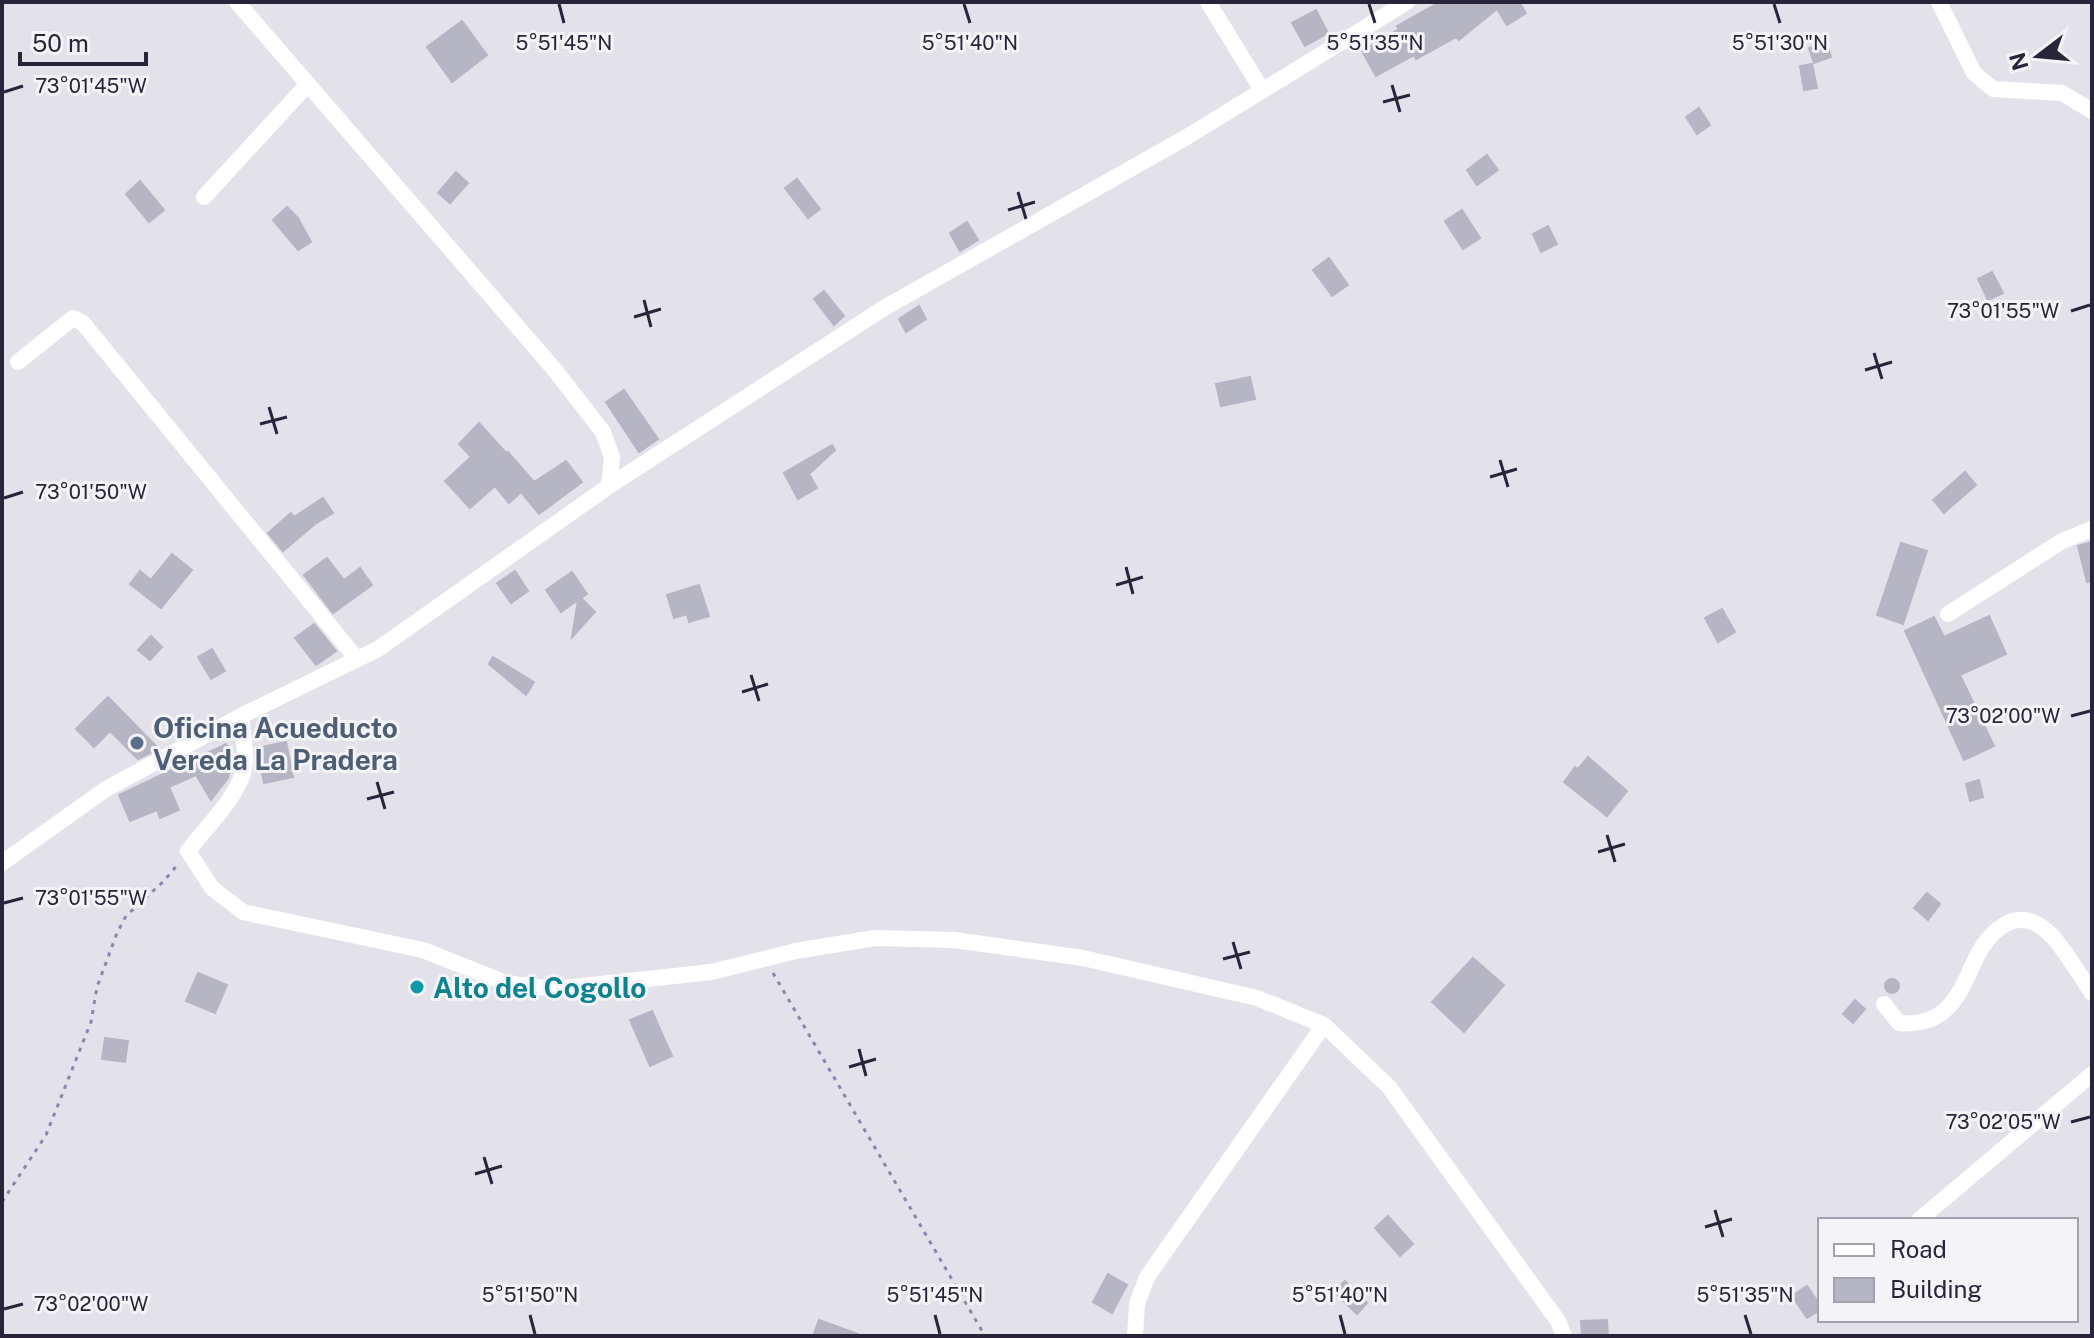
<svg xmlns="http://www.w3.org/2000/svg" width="2094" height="1338" viewBox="0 0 2094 1338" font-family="'Public Sans',sans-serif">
<rect width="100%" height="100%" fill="#e3e2eb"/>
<path fill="#b6b5c3" stroke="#b7b5c4" stroke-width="2" d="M1440 2H1519L1526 13 1507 25 1497 9 1459 40 1456 37 1416 59 1414 55 1376 76 1362 51 1399 29 1397 26Z
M1316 10 1328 33 1305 46 1292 23Z
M462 21 487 55 452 82 427 47Z
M1826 42 1831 57 1814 63 1809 48Z
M1812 64 1817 88 1804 90 1800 66Z
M1699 108 1710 125 1697 134 1686 117Z
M1487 155 1498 170 1477 185 1467 170Z
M456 172 468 183 450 203 438 193Z
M797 179 820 209 808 218 785 188Z
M140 181 164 210 149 222 126 194Z
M287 207 298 218 311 242 298 250 273 220Z
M1462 210 1480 238 1463 249 1445 221Z
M967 222 978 240 960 251 950 233Z
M1548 226 1557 244 1541 252 1533 234Z
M1329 258 1348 285 1332 296 1313 270Z
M1992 272 2003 293 1988 300 1978 279Z
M824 291 844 316 834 325 814 299Z
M919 306 926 319 906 332 899 319Z
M1250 377 1255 399 1221 406 1216 384Z
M624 390 658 439 639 452 606 402Z
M479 423 507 454 508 452 534 482 566 461 582 482 539 514 521 492 509 503 495 486 470 508 445 481 471 457 459 444Z
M832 445 835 450 809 474 817 488 798 499 784 473Z
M1965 472 1976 485 1944 513 1933 500Z
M323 498 333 513 315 524 283 551 268 533 291 513 294 517Z
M2092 542V581L2087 582 2078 546Z
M1901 543 1927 551 1903 624 1877 615Z
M172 554 192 570 161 608 130 584 140 571 151 580Z
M327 558 344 580 360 568 372 585 333 613 304 575Z
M515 571 528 591 511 603 497 583Z
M572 572 587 594 581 598 595 612 572 637 578 600 561 612 546 590Z
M699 585 709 616 689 622 687 614 674 618 667 595Z
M1722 609 1735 632 1718 642 1705 618Z
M1989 616 2006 654 1960 675 1994 746 1964 760 1905 631 1934 617 1944 637Z
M314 624 336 651 316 665 295 638Z
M151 636 162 647 150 660 138 650Z
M212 649 225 671 211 679 198 657Z
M493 657 534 682 526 695 489 664Z
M108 697 157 747 152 752 138 759 110 731 94 747 76 729Z
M286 742 293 777 264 783 257 748Z
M226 744 233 758 228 778 211 800 196 775 169 787 179 810 160 818 157 810 130 821 119 795Z
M1588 757 1627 791 1607 816 1564 782 1575 767 1578 769Z
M1979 780 1983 797 1970 801 1966 784Z
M1927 893 1940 904 1928 920 1914 908Z
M1473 958 1504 985 1464 1032 1432 1002Z
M198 973 227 985 215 1013 186 1001Z
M1885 986a7 7 0 1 1 14 0a7 7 0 1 1-14 0Z
M1855 1000 1865 1009 1853 1023 1843 1014Z
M652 1011 672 1056 650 1066 630 1020Z
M105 1038 128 1041 125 1062 102 1059Z
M1388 1216 1413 1244 1400 1256 1375 1228Z
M1108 1274 1127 1285 1112 1313 1093 1302Z
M1345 1281 1367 1303 1357 1314 1334 1292Z
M1807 1286 1820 1305V1310L1807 1318 1792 1296Z
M819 1320 858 1334V1336H813Z
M1607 1320 1608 1336H1582L1581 1321Z"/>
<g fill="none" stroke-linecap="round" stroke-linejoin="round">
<path stroke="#8e85ac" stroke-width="3" stroke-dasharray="4 6" stroke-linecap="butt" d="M773 973 985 1336
M2 1202 46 1135 91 1022 97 987 117 933 126 916 164 881 178 864"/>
<path stroke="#fff" stroke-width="16" d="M237 2 554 369 603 432 612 457 609 486
M1208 2 1262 90
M1939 2 1974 73 1993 89 2062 93 2092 111
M204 197 308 84
M18 362 73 318 83 323 357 659
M1948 614 2062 541 2092 529
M241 716C242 733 248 756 243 773 236 798 204 830 188 851L212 888 243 912 423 950 506 983 555 989 711 972 796 951 875 938 954 940 1083 958 1257 998 1324 1025 1389 1087 1558 1321 1564 1336
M2 863 106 789 241 716 378 649 609 486 884 308 1185 138 1407 2
M1884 1004 1899 1023C1914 1025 1934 1021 1945 1010 1972 986 1971 945 2004 925 2022 914 2039 922 2053 937 2067 953 2079 974 2092 993
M1919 1220 2092 1074
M1135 1336 1137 1304 1147 1277 1324 1025"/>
</g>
<path fill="none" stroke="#2a243b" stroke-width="3" d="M559 4 564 23M964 4 970 23M1369 4 1375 23M1774 4 1780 23M1392 85 1400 112M4 92 23 86M1383 102 1410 95M1018 192 1026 219M1008 210 1035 202M644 300 651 327M2071 311 2090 305M634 317 661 309M1874 353 1882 379M1865 370 1892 362M269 407 277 434M260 424 287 417M1500 460 1508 487M1490 477 1517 469M4 498 23 492M1126 567 1133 594M1116 585 1143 577M751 675 759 701M742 692 768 684M2071 716 2090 711M377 782 385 809M367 799 394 792M1607 835 1615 862M1598 852 1625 844M4 903 23 898M1233 942 1241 969M1223 959 1250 952M859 1049 866 1076M849 1067 876 1059M2071 1122 2090 1117M484 1157 492 1184M475 1174 502 1166M1715 1210 1723 1237M1705 1227 1732 1219M4 1309 23 1304M530 1315 535 1334M935 1315 940 1334M1340 1315 1345 1334M1745 1315 1751 1334"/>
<circle fill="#5c6f8a" stroke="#f3f3f8" stroke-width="3" cx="137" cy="743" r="8"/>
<circle fill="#0f9aa8" stroke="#f3f3f8" stroke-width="3" cx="417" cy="987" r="8"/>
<g text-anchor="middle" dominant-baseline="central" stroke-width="6" stroke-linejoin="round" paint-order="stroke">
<g font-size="28" font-weight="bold" fill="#4e5e75" stroke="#f3f3f8" text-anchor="start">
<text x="153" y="727">Oficina Acueducto<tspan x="153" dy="32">Vereda La Pradera</tspan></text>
</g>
<g font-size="28" font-weight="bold" fill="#0d838f" stroke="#f3f3f8" text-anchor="start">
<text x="433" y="987">Alto del Cogollo</text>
</g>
</g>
<g font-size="20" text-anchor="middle" fill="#2a243b" stroke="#f3f3f8" stroke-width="6" stroke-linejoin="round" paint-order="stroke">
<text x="564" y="50">5°51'45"N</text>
<text x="970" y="50">5°51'40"N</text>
<text x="1375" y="50">5°51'35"N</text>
<text x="1780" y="50">5°51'30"N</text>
<text x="91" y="93">73°01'45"W</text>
<text x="2003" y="318">73°01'55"W</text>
<text x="91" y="499">73°01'50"W</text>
<text x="2003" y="723">73°02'00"W</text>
<text x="91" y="905">73°01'55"W</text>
<text x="2003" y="1129">73°02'05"W</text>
<text x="530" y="1302">5°51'50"N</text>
<text x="935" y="1302">5°51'45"N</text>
<text x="1340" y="1302">5°51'40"N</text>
<text x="1745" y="1302">5°51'35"N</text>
<text x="91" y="1311">73°02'00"W</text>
</g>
<rect width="2094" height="1338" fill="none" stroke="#2a243b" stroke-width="8"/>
<rect x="1818" y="1218" width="260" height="104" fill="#f3f3f8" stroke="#a3a0ac" stroke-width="2"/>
<rect x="1834" y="1244" width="40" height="12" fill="#ffffff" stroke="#a3a0ac" stroke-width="2"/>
<text x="1890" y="1258" font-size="24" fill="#2a243b">Road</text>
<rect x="1834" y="1278" width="40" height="24" fill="#b6b5c3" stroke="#a3a0ac" stroke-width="2"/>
<text x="1890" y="1298" font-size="24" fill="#2a243b">Building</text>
<g transform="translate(2038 56) rotate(254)" stroke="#f3f3f8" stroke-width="6" paint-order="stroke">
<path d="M0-6L14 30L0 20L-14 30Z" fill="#2a243b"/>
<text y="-12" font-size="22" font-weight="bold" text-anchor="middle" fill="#2a243b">N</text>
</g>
<path d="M20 52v12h126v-12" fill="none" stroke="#2a243b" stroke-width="4"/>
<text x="32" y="52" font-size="24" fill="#2a243b" stroke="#f3f3f8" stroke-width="6" paint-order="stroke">50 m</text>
</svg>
